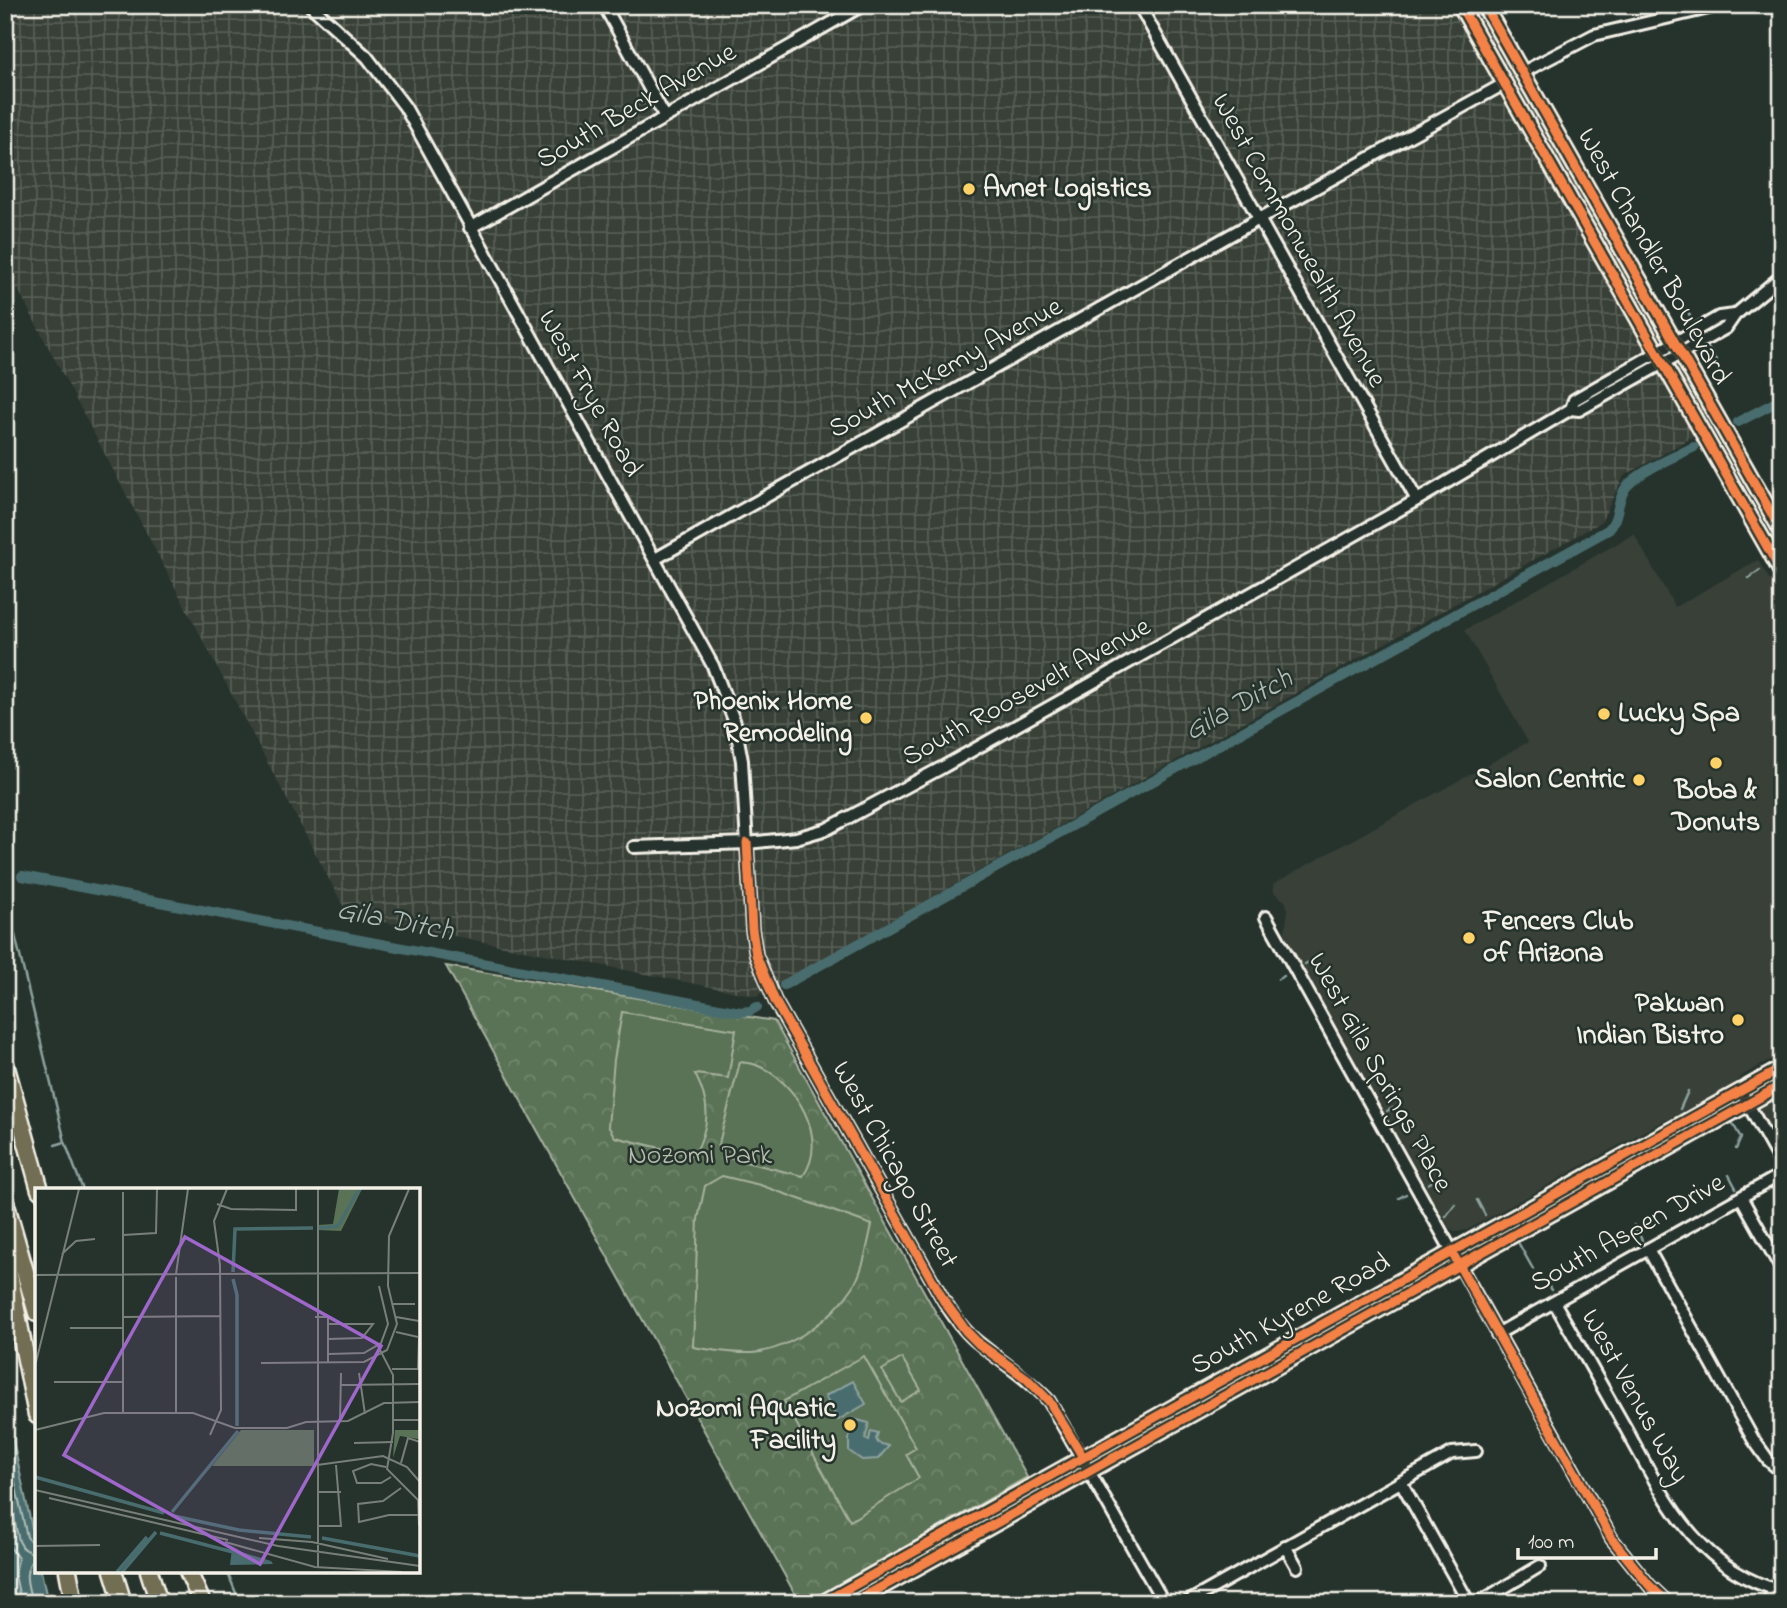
<svg xmlns="http://www.w3.org/2000/svg" width="1787" height="1608" viewBox="0 0 1787 1608" font-family="'Indie Flower',sans-serif">
<defs>
<pattern id="industrial-grid" width="8" height="8" patternUnits="userSpaceOnUse" patternTransform="scale(1.75)"><rect width="8" height="8" fill="#394137"/><path d="M0 4h8M4 0v8" fill="none" stroke="#565d54"/></pattern>
<pattern id="forest-crowns" width="20" height="18" patternUnits="userSpaceOnUse" patternTransform="scale(1.75)"><rect width="20" height="18" fill="#5a7256"/><path d="M2 6a3 3 0 1 1 6 0M12 15a3 3 0 1 1 6 0" fill="none" stroke="#72876e"/></pattern>
</defs>
<rect width="100%" height="100%" fill="#26332d"/>
<filter id="ink" filterUnits="userSpaceOnUse"><feTurbulence type="fractalNoise" baseFrequency=".0143" numOctaves="2"/><feDisplacementMap in="SourceGraphic" scale="14" xChannelSelector="R" yChannelSelector="G"/><feConvolveMatrix kernelMatrix="1 2 1 2 8 2 1 2 1" color-interpolation-filters="sRGB"/></filter>
<g filter="url(#ink)">
<path fill="#394137" d="M1634 534 1675 607 1758 560 1782 601V1054L1743 1075 1729 1088 1696 1107 1657 1124 1467 1230 1456 1232 1449 1228 1288 940 1285 932 1288 911 1286 902 1274 892 1273 884 1528 742 1465 630Z
M1782 1093V1153L1759 1110 1763 1103Z"/>
<path fill="url(#industrial-grid)" d="M5 5H1483L1719 422 1624 476 1601 522 756 996 348 915 5 265Z"/>
<path fill="url(#forest-crowns)" stroke="#a7b29f" stroke-width="2" d="M446 966 774 1021 1027 1477 807 1603H800Z"/>
<path fill="#5a7256" stroke="#a7b29f" stroke-width="2" d="M622 1012 736 1030 728 1078 695 1074C711 1105 710 1125 694 1156L615 1137 608 1126 614 1060Z
M740 1062C745 1063 751 1063 756 1065 796 1080 830 1139 803 1176L725 1157 718 1147Z
M722 1176 760 1185 872 1225C867 1246 864 1269 853 1287 833 1318 790 1350 752 1353 732 1354 713 1350 693 1347L698 1219 705 1186Z
M864 1356 916 1448 906 1454 919 1478 850 1521 784 1401Z
M902 1358 921 1390 901 1402 882 1370Z"/>
<path fill="#496d6e" stroke="#8da29f" stroke-width="2" d="M853 1381 866 1404 838 1420 825 1396Z
M5 1404 37 1551V1571H41L48 1603H5Z
M853 1419 869 1423 865 1439 869 1440 871 1431 878 1433 876 1439 878 1443 889 1446 878 1459 862 1460 849 1451V1435Z"/>
<g fill="none" stroke-linecap="round" stroke-linejoin="round">
<path stroke="#b0bcb7" stroke-width="2" d="M5 1438 27 1537 31 1542 37 1543
M5 1479 19 1541 23 1548 35 1555C22 1574 27 1581 32 1603
M5 1530 10 1547 18 1558 15 1575 21 1603"/>
<path stroke="#8da29f" stroke-width="2.5" d="M1687 310 1693 322
M1708 348 1716 361
M1749 578 1760 570
M7 902 65 1142 83 1190
M1305 964 1311 961
M1278 979 1284 976
M1680 1109 1688 1091
M1387 1111 1393 1108
M1733 1124 1741 1138 1736 1149
M55 1145 65 1142
M1729 1175 1736 1188
M1428 1184 1435 1180
M1399 1198 1406 1194
M1477 1200 1485 1215
M1446 1216 1455 1204
M1634 1225 1642 1240
M1519 1244 1533 1269
M1547 1284 1551 1290
M227 1571 240 1603
M770 1597 773 1603"/>
<path stroke="#496d6e" stroke-width="10" d="M1738 422 1782 399
M22 876 740 1012 750 1011 757 1007
M784 985 1608 530C1620 518 1616 499 1627 486 1642 470 1674 457 1694 447"/>
<defs>
<path id="minor" d="M310 5 367 57 405 107 713 666 735 723 742 761 752 929 756 955 775 1001 944 1301C954 1317 965 1333 980 1344 1003 1363 1028 1378 1049 1401L1164 1603
M604 5 665 117
M1139 5 1417 500
M1523 72 1594 35 1722 5
M470 228 863 5
M1571 409 1574 400 1719 317 1735 315
M655 559 1259 219 1504 84
M634 847 747 843 796 838 827 829 943 767 1417 500 1571 409 1579 410 1726 328 1735 315 1782 276
M1266 917 1612 1539 1649 1585 1668 1603
M1745 1099 1782 1165
M1741 1197 1782 1270
M1648 1249 1753 1439 1768 1460 1782 1472
M1554 1302C1578 1343 1601 1385 1625 1427 1663 1496 1698 1571 1782 1591
M1497 1334 1782 1174
M1401 1482 1469 1603
M1285 1546 1297 1567
M1186 1603 1452 1453 1476 1451
M1478 1603 1540 1566
M1768 1603 1774 1589"/>
<path id="major" d="M1460 5 1782 573
M1484 5 1782 532
M822 1603 1782 1068
M853 1603 1782 1085"/>
<path id="highway" d="M5 1064 40 1190
M5 1202 37 1313
M5 1254 37 1415
M68 1571 74 1603
M113 1571 123 1603
M149 1571 159 1603
M188 1571 202 1603"/>
</defs>
<use href="#minor" stroke="#f4f1e8" stroke-width="16"/>
<use href="#major" stroke="#f4f1e8" stroke-width="19"/>
<use href="#highway" stroke="#f4f1e8" stroke-width="21"/>
<use href="#minor" stroke="#26332d" stroke-width="10"/>
<use href="#major" stroke="#726e52" stroke-width="14"/>
<use href="#highway" stroke="#726e52" stroke-width="16"/>
<defs>
<path id="cycleway" d="M1460 5 1782 573
M1484 5 1782 532
M747 843 752 929 756 955 775 1001 944 1301 966 1331 979 1344 1026 1378 1049 1401 1083 1457
M1454 1256 1612 1539 1649 1585 1668 1603
M822 1603 1782 1068
M853 1603 1782 1085"/>
</defs>
<use href="#cycleway" stroke="#26332d" stroke-width="13"/>
<use href="#cycleway" stroke="#f48246" stroke-width="9"/>
</g>
</g>
<g fill="#ffd166" stroke="#26332d" stroke-width="2.5">
<circle cx="969" cy="189" r="7"/>
<circle cx="1604" cy="714" r="7"/>
<circle cx="866" cy="718" r="7"/>
<circle cx="1716" cy="763" r="7"/>
<circle cx="1639" cy="780" r="7"/>
<circle cx="1469" cy="938" r="7"/>
<circle cx="1738" cy="1020" r="7"/>
<circle cx="850" cy="1425" r="7"/>
</g>
<g text-anchor="middle" dominant-baseline="central" stroke-width="5" stroke-linejoin="round" paint-order="stroke">
<g font-size="28" fill="#f4f1e8" stroke="#26332d">
<text transform="translate(637 107) rotate(-30)">South Beck Avenue</text>
<text transform="translate(1298 241) rotate(61)">West Commonwealth Avenue</text>
<text transform="translate(1653 257) rotate(61)">West Chandler Boulevard</text>
<text transform="translate(946 369) rotate(-29)">South McKemy Avenue</text>
<text transform="translate(589 394) rotate(61)">West Frye Road</text>
<text transform="translate(1027 693) rotate(-29)">South Roosevelt Avenue</text>
<text transform="translate(1379 1073) rotate(61)">West Gila Springs Place</text>
<text transform="translate(894 1165) rotate(61)">West Chicago Street</text>
<text transform="translate(1628 1234) rotate(-29)">South Aspen Drive</text>
<text transform="translate(1291 1315) rotate(-29)">South Kyrene Road</text>
<text transform="translate(1634 1397) rotate(61)">West Venus Way</text>
</g>
<g font-size="28" font-weight="bold" fill="#f4f1e8" stroke="#26332d" text-anchor="end">
<text x="983" y="189" text-anchor="start">Avnet Logistics</text>
<text x="852" y="702">Phoenix Home<tspan x="852" dy="32">Remodeling</tspan></text>
<text x="1618" y="714" text-anchor="start">Lucky Spa</text>
<text x="1625" y="780">Salon Centric</text>
<text x="1716" y="791" text-anchor="middle">Boba &amp;<tspan x="1716" dy="32">Donuts</tspan></text>
<text x="1483" y="922" text-anchor="start">Fencers Club<tspan x="1483" dy="32">of Arizona</tspan></text>
<text x="1724" y="1004">Pakwan<tspan x="1724" dy="32">Indian Bistro</tspan></text>
<text x="836" y="1409">Nozomi Aquatic<tspan x="836" dy="32">Facility</tspan></text>
</g>
<g font-size="28" fill="#b6beae" stroke="#26332d">
<text x="700" y="1156">Nozomi Park</text>
</g>
<g font-size="30" font-style="italic" fill="#b0bcb7" stroke="#26332d">
<text transform="translate(1239 706) rotate(-29)">Gila Ditch</text>
<text transform="translate(395 922) rotate(11)">Gila Ditch</text>
</g>
</g>
<g transform="translate(35 1188)">
<rect width="385" height="385" fill="#26332d"/>
<path d="M304 1H327L306 43 283 42V37L298 36ZM206 242H279V278H177ZM360 242H385V247L383 251 365 248 358 270Z" fill="#5a7256"/>
<path d="M204 247 217 261 209 269 194 260ZM223 259a12 12 0 1 1 24 0a12 12 0 1 1-24 0Z" fill="#5a7256"/>
<path d="M197 361 236 373 238 376 195 377Z" fill="#496d6e"/>
<path fill="none" stroke="#496d6e" stroke-width="3.5" d="M284 40 303 38 324 1M198 84 200 41 278 40M198 91 202 107V238M0 289 129 325M137 324 203 243M139 328 204 342 276 349M125 345 198 364M287 350 385 368M82 384 112 349M87 384 121 344"/>
<path fill="none" stroke="#787f78" stroke-width="2" d="M283 1V379M88 4V225M182 16 196 21 261 22V1M88 47 121 45 122 1M27 66 41 53 60 51M185 77 179 33 192 1M141 86 153 1M0 87 385 85M141 89V225M357 116H380M88 129 186 128M280 129H293V175M361 129 384 133M293 136H338L327 150 293 151M35 140H88M361 144 383 149M343 158 358 187V245L352 281 383 312 384 338M293 166 329 165 346 155 353 136 344 98M226 175 329 174 352 162 362 136 353 98 354 48 374 1M0 178 44 1M357 181H383L384 150M324 185 330 226M19 194H88M305 197 385 196M358 232H385M305 234 306 185M0 242 69 225H158L200 240H252L271 234 313 233 349 215 385 214M175 247 186 222 185 77M319 255 358 254M366 275 373 250 385 254M282 277 348 268 372 279 385 294M351 279 336 276 318 283 322 295H346L356 289M366 300 348 313 323 316 324 334 354 327H383M0 302 243 358 385 378M284 304H306M14 310 193 352M283 338H306L301 277M224 350 277 354 353 371M190 354 280 379 367 384M0 358 65 357"/>
<path fill="#9f67cb" fill-opacity="0.15" stroke="#9f67cb" stroke-width="3.5" d="M150 49 346 158 225 376 29 267Z"/>
<rect width="385" height="385" fill="none" stroke="#f4f1e8" stroke-width="3.5"/>
</g>
<rect width="1787" height="1608" fill="none" stroke="#26332d" stroke-width="28"/>
<rect x="14" y="14" width="1759" height="1580" fill="none" stroke="#f4f1e8" stroke-width="2.5" filter="url(#ink)"/>
<path d="M1518 1548v10h138v-10" fill="none" stroke="#f4f1e8" stroke-width="3.5"/>
<text x="1528" y="1548" font-size="21" fill="#f4f1e8" stroke="#26332d" stroke-width="5" paint-order="stroke">100 m</text>
</svg>
